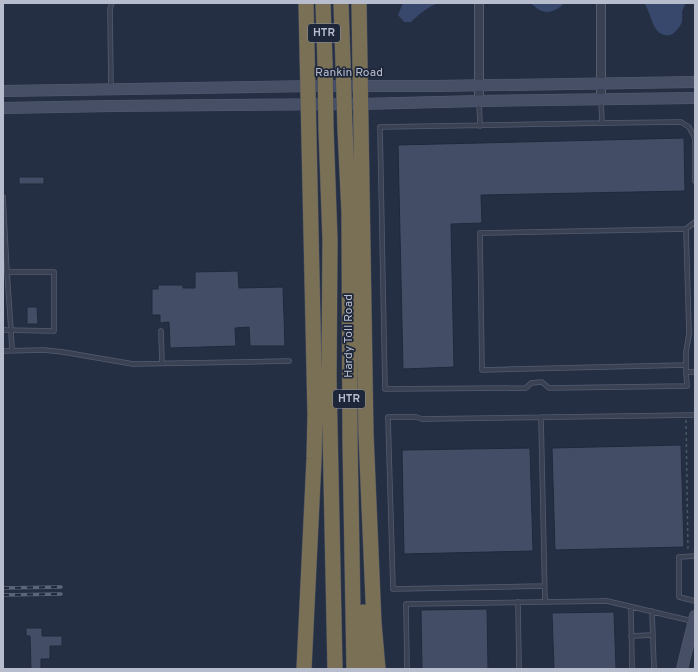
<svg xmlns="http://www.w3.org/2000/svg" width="698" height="672" viewBox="0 0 698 672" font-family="Overpass,sans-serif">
<rect width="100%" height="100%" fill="#252f44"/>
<path fill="#37486c" d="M404 3H438C428 7 419 14 411 22H404L398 15 402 5Z
M531 3H564C559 9 550 14 542 11 538 10 534 6 531 3Z
M644 3H686C684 6 683 9 682 12 682 16 683 21 681 24 679 28 674 34 670 35 652 38 652 13 644 3Z"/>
<path fill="#434e66" stroke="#20283b" d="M684 138 685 191 481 195 482 223 451 224 454 367 403 369 398 145Z
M19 177H44V184H19Z
M238 271 239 288 283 287 285 346H250L249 327 235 328 236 346 170 348 169 322 160 323V315H152V289H158V285H183V288H195V272Z
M27 307H37L38 324H27Z
M681 445 684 547 555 550 552 448Z
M530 448 533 551 404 554 402 450Z
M487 609 488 669H422L421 610Z
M614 612 616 669H554L552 613Z
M26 628H42V636H62V646H50V659H41V669H31L30 636H26Z"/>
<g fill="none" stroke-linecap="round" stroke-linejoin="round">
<defs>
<path id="lane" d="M111 88 110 9 112 3
M601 99 602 123 380 127 385 389 526 388 531 383 542 382 549 388 687 386 686 372H695
M479 101 480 126
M602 123 681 122 689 127 695 138V181
M3 197 7 272 11 330 12 351
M686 229 480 233 482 370 686 365
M3 330 54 331V272H7
M161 331 162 363
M3 351 44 350 63 352 133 364 289 361
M686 372V352L689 334 686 229 695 222
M541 417 545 602
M695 556 679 557V597L695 601
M544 586 393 589 388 417H416L422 419 695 415
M518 602 519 669
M631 607 632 669
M652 611 654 669
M631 636 653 635
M407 669 406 604 607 601 692 621"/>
<path id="street" d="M479 3V101
M601 3V99"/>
<path id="secondary" d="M3 91 315 86H436L695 82
M3 108 111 106 361 104 479 101 695 98
M682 669 695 616"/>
<path id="highway" d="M323 3 325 63
M341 3 343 63
M359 3 366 434 374 623 378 669
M326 128 330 240 329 379 335 669
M345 129 349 213 350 440 354 669
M363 612 366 669
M304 669 314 459 315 415 306 3"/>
</defs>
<use href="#lane" stroke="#555c6e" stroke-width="5.5"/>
<use href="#street" stroke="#555c6e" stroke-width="10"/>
<use href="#secondary" stroke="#555c6e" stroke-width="12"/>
<use href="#highway" stroke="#444c5e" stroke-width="16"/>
<path stroke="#455b61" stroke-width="1.5" stroke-dasharray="3 3" stroke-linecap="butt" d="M686 420 688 551"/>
<use href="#lane" stroke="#394153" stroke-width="4"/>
<use href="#street" stroke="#394153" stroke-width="8"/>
<use href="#secondary" stroke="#474f67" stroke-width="11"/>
<use href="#highway" stroke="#7a7056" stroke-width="15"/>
<defs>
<path id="rail" d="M3 588 61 587
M3 595 61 594"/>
</defs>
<use href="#rail" stroke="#5b657b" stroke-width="3.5"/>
<use href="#rail" stroke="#1e2639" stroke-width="2" stroke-dasharray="6" stroke-linecap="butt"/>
<defs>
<path id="highway-bridge" d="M325 63 326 128
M343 63 345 129"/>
</defs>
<use href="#highway-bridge" stroke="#444c5e" stroke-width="16" stroke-linecap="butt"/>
<use href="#highway-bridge" stroke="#7a7056" stroke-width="15"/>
</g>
<g text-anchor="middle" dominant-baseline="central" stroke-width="3.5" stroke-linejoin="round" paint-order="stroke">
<g fill="#1e2639" stroke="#8990a1" stroke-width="1">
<rect x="308" y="24" width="32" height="18" rx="3"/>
<rect x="333" y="390" width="32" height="18" rx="3"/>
</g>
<g font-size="11" font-weight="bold" fill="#b7bdcd">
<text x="324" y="33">HTR</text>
<text x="349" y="399">HTR</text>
</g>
<g font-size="12" fill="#b7bdcd" stroke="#1e2639">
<text x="349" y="73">Rankin Road</text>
<text transform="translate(349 336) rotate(-90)">Hardy Toll Road</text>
</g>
</g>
<rect width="698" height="672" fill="none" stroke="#b7bdcd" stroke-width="8"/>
</svg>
